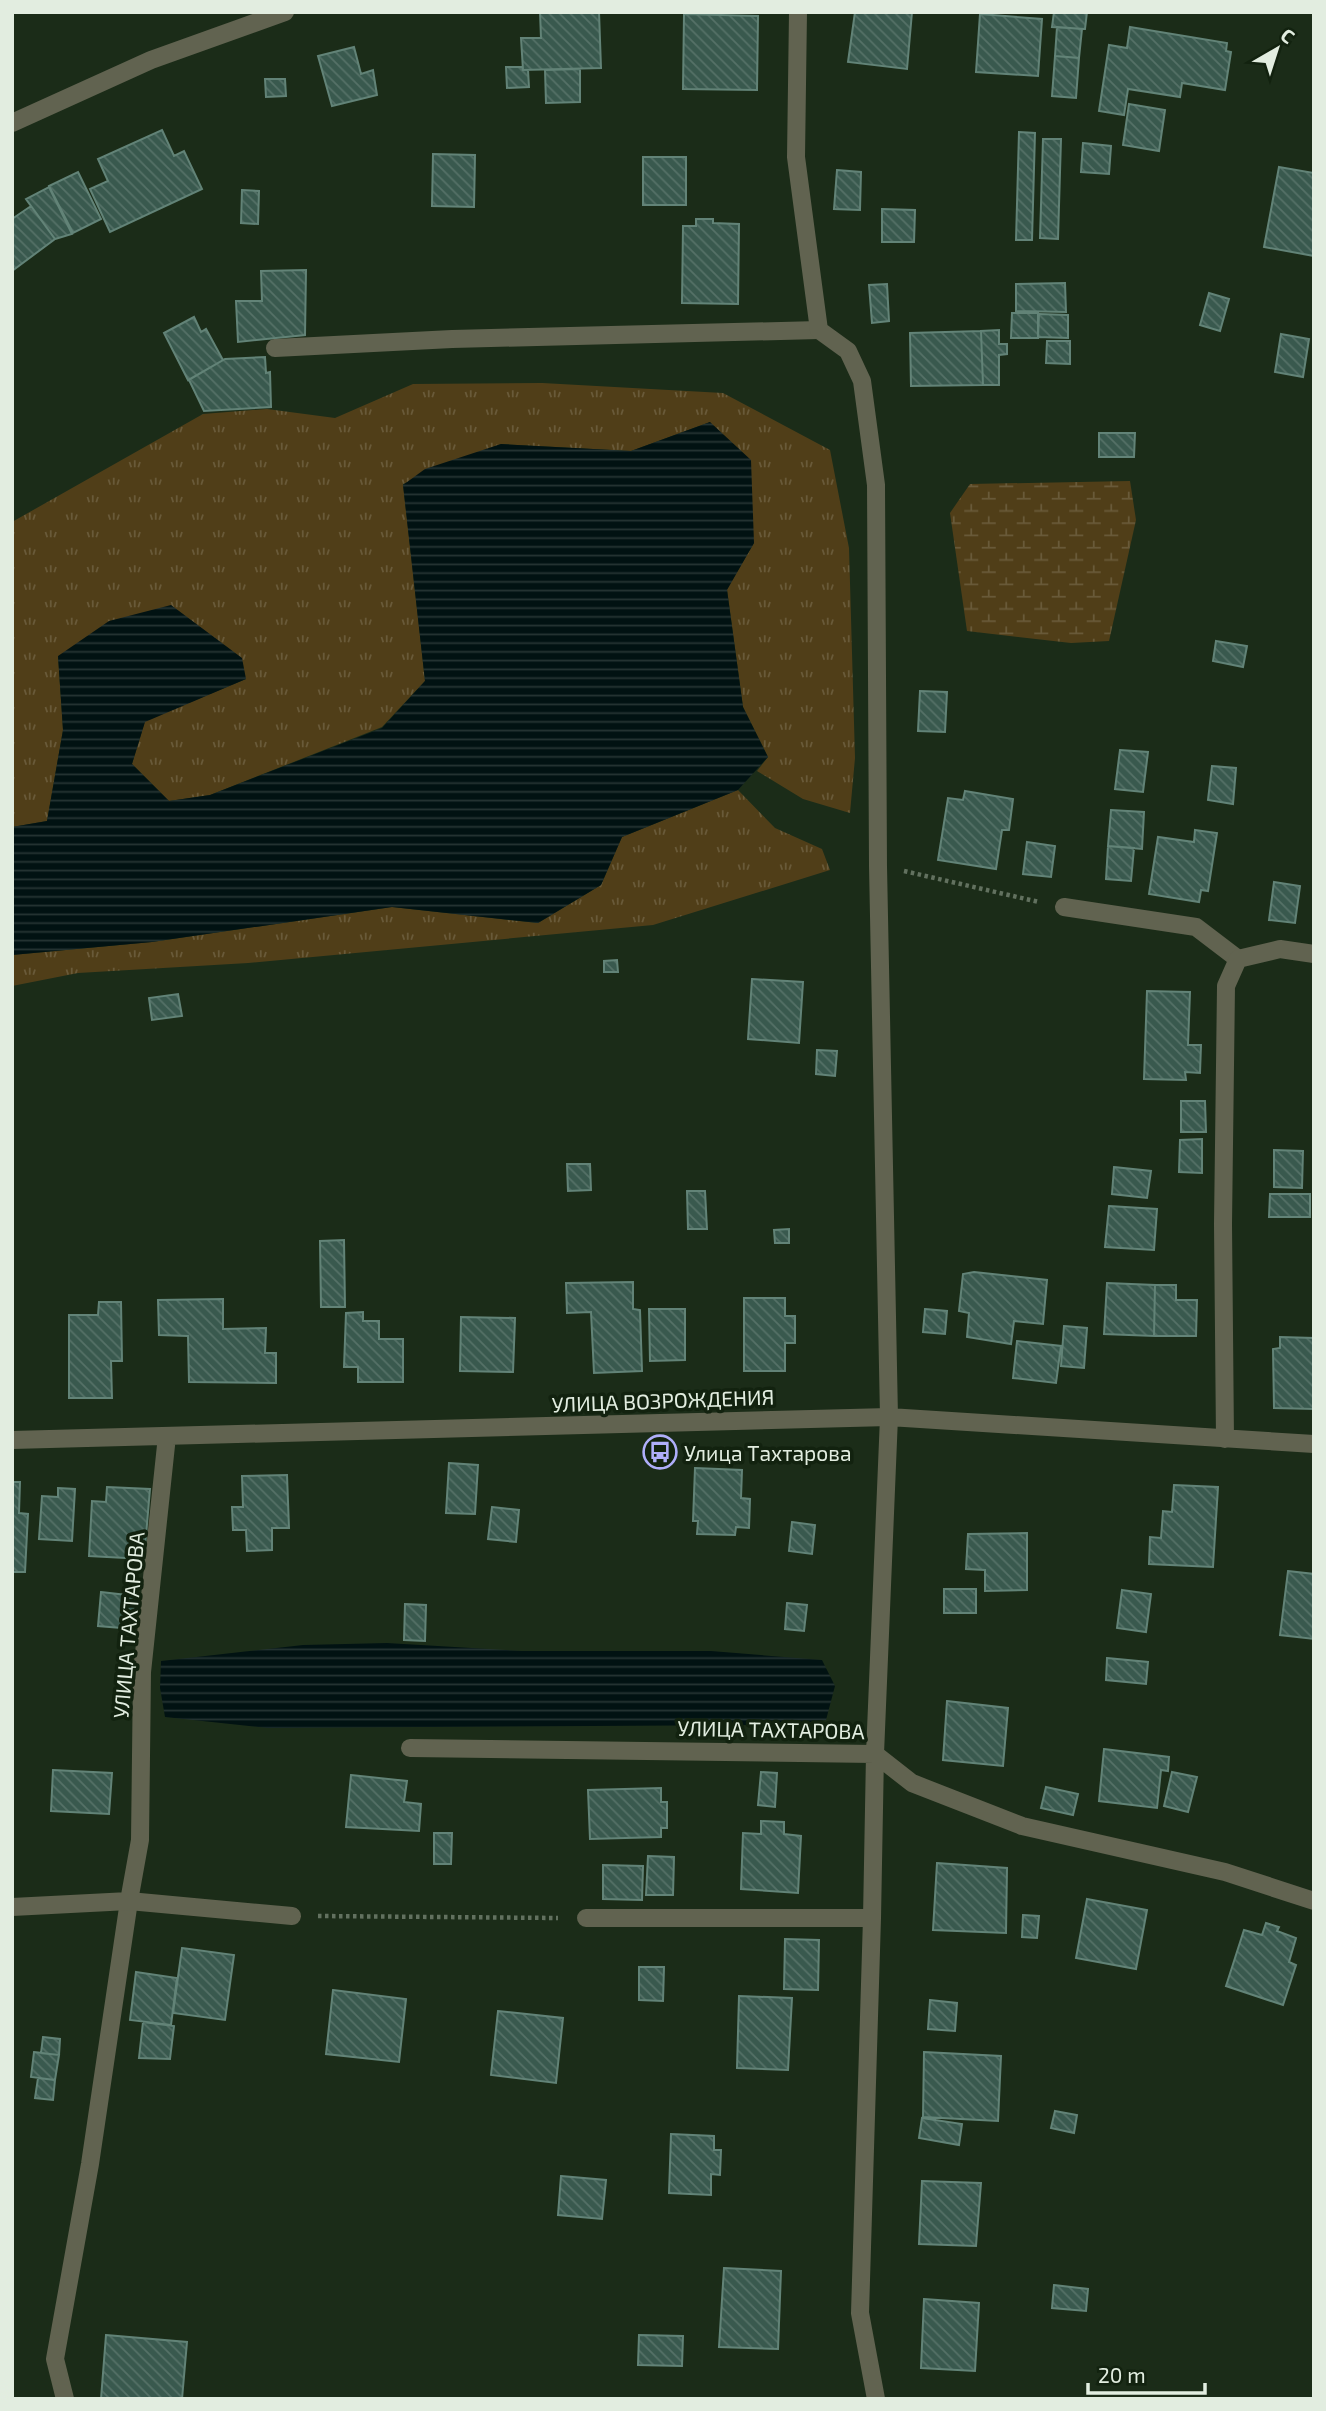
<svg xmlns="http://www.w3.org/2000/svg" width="1326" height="2411" viewBox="0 0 1326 2411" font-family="'Exo 2',sans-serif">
<defs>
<pattern id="grass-tufts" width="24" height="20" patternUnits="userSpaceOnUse" patternTransform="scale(1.75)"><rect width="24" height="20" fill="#503e18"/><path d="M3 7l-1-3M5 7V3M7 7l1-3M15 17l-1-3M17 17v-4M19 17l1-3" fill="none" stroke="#695a39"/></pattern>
<pattern id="wetland-marsh" width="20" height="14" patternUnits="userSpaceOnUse" patternTransform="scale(1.75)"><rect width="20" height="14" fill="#503e18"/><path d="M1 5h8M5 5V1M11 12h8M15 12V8" fill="none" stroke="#695a39"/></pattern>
<pattern id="water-rules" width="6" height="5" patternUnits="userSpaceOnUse" patternTransform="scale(1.75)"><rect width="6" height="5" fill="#011212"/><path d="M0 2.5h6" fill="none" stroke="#263534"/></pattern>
<pattern id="building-back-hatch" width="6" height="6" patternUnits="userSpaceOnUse" patternTransform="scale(1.75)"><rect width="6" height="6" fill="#39594e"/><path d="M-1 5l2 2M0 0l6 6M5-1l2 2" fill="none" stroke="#557167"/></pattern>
</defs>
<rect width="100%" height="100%" fill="#1b2c18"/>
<path fill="url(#grass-tufts)" d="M542 383 723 393 830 450 849 548 855 758 850 813 803 799 757 771 768 757 743 707 727 589 754 543 710 422 631 451 501 444 403 484 425 681 382 727 210 795 169 801 132 764 145 721 246 679 58 656 63 730 47 821 12 827V522L203 414 267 409 335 418 413 384Z
M738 790 775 828 822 849 830 870 653 925 248 963 78 973 12 986V955L152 942 392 907 538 923 601 885 622 837Z"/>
<path fill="url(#wetland-marsh)" d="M1130 481 1136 520 1109 641 1071 643 967 631 950 513 970 484Z"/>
<path fill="url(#water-rules)" d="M710 422 751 460 754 543 727 590 743 707 768 757 738 790 622 837 601 885 538 923 392 907 152 942 12 955V827L47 821 63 730 58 656 109 621 171 605 242 658 246 679 145 722 132 764 169 801 210 795 382 728 425 681 403 485 425 469 501 444 631 451Z
M387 1643 522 1651H711L822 1660 835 1686 826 1720 785 1725 268 1728 165 1717 160 1688 161 1661 303 1645Z"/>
<path fill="url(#building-back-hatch)" stroke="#628377" stroke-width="2" d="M540 12H599L601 68 523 70 521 38H541Z
M855 12H912L907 69 848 62Z
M1054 12H1087L1085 29 1052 27Z
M684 14 758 16 757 90 683 89Z
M980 14 1042 19 1038 76 976 72Z
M1057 27 1082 29 1079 58 1055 56Z
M1130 27 1227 43 1226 51 1231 52 1225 90 1182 83 1180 97 1128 89 1124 115 1099 111 1109 45 1127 48Z
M354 47 361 74 373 70 377 95 332 106 318 56Z
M1055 56 1079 58 1076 98 1052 96Z
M506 67H522L523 70H528L529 87 507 88Z
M580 69V102L546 103 545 70Z
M265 79H285L286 96 266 97Z
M1129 104 1165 110 1159 151 1123 145Z
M162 130 174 156 184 151 202 189 110 232 90 189 108 181 98 159Z
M1019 132 1035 133 1032 240H1016Z
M1043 139H1061L1058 239 1040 238Z
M1083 143 1111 146 1109 174 1081 172Z
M433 154 475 155 474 207 432 206Z
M643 157H686V205H643Z
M1279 167 1314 173V256L1264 247Z
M837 170 861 172 860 210 834 209Z
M78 172 101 219 73 233 49 186Z
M49 187 72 234 55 239 26 199Z
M242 190 259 191 258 224 241 223Z
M31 206 55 239 12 271V219Z
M882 209 915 210 914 242H882Z
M696 219H713V223L739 224 738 304 682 303 683 226H696Z
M306 270 305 335 238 342 236 301H262L261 271Z
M1065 283 1066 312 1016 311V284Z
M887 284 889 321 872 323 869 285Z
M1209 293 1229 299 1220 331 1200 325Z
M1012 313H1038V338H1011Z
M1039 314 1068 315V338L1038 337Z
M194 317 201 332 206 329 223 360 188 380 164 333Z
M999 330V344H1007V354L999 355V385H983L981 331Z
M981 331 983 385 911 386 910 333Z
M1281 334 1309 339 1303 377 1275 372Z
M1047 341H1070V364L1046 363Z
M265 357 266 373 270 372 271 407 204 411 189 380 225 359Z
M1099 433H1135L1134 457H1099Z
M1216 641 1247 646 1243 667 1213 661Z
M920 691 947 692 945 732 918 731Z
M1120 750 1148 752 1143 792 1115 789Z
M1212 766 1236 768 1233 804 1208 800Z
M965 791 1013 799 1009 830H1002L996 869 938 860 948 798 963 800Z
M1111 810 1144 812 1142 849 1108 846Z
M1195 830 1217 833 1208 891 1201 890 1199 902 1149 894 1158 837 1194 842Z
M1027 842 1055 846 1051 877 1023 874Z
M1108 846 1134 848 1131 881 1106 879Z
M1274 882 1300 886 1295 923 1269 920Z
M617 960 618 972H604V961Z
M752 979 803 982 799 1043 748 1039Z
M1147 991 1190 992 1188 1045H1201L1200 1073 1185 1072 1186 1080 1144 1079Z
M178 994 182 1016 152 1020 149 998Z
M817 1050 837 1051 835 1076 816 1074Z
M1181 1101H1205L1206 1132H1181Z
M1202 1139V1173L1179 1172 1180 1140Z
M1274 1150 1303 1151 1302 1188 1274 1187Z
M567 1164H590L591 1190 568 1191Z
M1114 1167 1151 1171 1147 1198 1112 1194Z
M687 1191H705L707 1229H688Z
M1270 1194H1310V1217H1269Z
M1109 1206 1157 1209 1154 1250 1105 1247Z
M789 1229V1243H775L774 1230Z
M344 1240 345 1307H321L320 1241Z
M974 1272 1047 1280 1043 1324 1014 1321 1011 1344 967 1337 969 1313 959 1311 963 1274Z
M633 1282V1309L640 1310 642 1371 594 1373 591 1312 567 1313 566 1283Z
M1107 1283 1155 1285 1154 1336 1104 1334Z
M1155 1285H1176V1300H1197L1196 1336H1154Z
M744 1298H785V1316H795V1343H785V1371H744Z
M223 1299V1329L266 1328 265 1353H276V1383L189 1382 188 1336 159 1335 158 1300Z
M99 1302H121L122 1361H111L112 1398H69V1315H98Z
M649 1309H685V1360L650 1361Z
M925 1309 947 1311 945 1334 923 1332Z
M363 1312V1321H379V1339H403V1382H358V1367H344L346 1313Z
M461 1317 515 1318 513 1372 460 1371Z
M1064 1326 1087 1328 1084 1368 1061 1366Z
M1280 1337 1314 1338V1409L1274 1408 1273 1349 1280 1348Z
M1017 1341 1061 1346 1056 1383 1013 1378Z
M449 1463 478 1465 475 1514 446 1513Z
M695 1468 742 1470 741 1498 750 1499 749 1528 736 1527 735 1535 697 1534 698 1521H693Z
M287 1475 289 1528H272V1550L247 1551 246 1530H233L232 1507H243L242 1476Z
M12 1482H20L19 1513 28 1514 25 1572H12Z
M1174 1485 1218 1487 1213 1567 1149 1564 1150 1537 1161 1538 1163 1511 1172 1512Z
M107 1487 150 1489 144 1559 89 1556 92 1501 106 1502Z
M58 1488 75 1489 72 1541 39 1539 42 1496 58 1497Z
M492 1507 519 1510 516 1542 488 1539Z
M792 1522 815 1525 812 1554 789 1551Z
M1027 1533V1590L985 1591V1570L966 1569 968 1534Z
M1288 1571 1314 1574V1639L1280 1635Z
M944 1589H976V1613H944Z
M1122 1590 1151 1594 1146 1632 1117 1628Z
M101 1592 135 1596 133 1629 98 1626Z
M787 1603 807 1605 804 1631 785 1629Z
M405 1604 426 1605 425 1641 404 1640Z
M1107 1658 1148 1662 1146 1684 1106 1680Z
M947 1701 1008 1708 1003 1766 943 1760Z
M1104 1749 1169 1757 1168 1771 1161 1770 1157 1808 1099 1801Z
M53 1770 112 1773 109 1814 51 1811Z
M761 1772 777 1773 775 1807 758 1805Z
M1172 1772 1197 1777 1188 1812 1164 1806Z
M351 1775 407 1781 404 1802 421 1804 419 1831 346 1827Z
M1046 1787 1078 1794 1073 1815 1041 1808Z
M661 1788V1802H667V1828H661V1837L590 1839 588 1790Z
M761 1821 784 1822V1834L801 1836 798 1893 741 1889 743 1833 761 1834Z
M434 1833H452L451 1864H434Z
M648 1856 674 1857 673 1895H646Z
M937 1863 1007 1868 1006 1933 933 1930Z
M603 1865 643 1866 642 1900 603 1899Z
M1087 1899 1147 1910 1136 1969 1076 1958Z
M1023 1915 1039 1916 1037 1938 1022 1937Z
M1266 1923 1279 1927 1277 1931 1296 1938 1289 1962 1296 1965 1283 2005 1226 1986 1244 1930 1262 1935Z
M785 1939 819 1940 818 1990 784 1989Z
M182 1948 234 1955 225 2020 173 2013Z
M639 1967H664L663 2001 639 2000Z
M136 1972 177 1978 171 2025 130 2020Z
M333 1990 406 1999 399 2062 326 2054Z
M739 1996 792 1998 788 2070 737 2068Z
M930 2000 957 2003 955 2031 928 2029Z
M498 2011 563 2018 556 2083 491 2075Z
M143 2022 174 2026 170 2059 139 2058Z
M43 2037 60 2039 59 2055 41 2053Z
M34 2052 59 2055 55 2080 31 2077Z
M924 2052 1001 2056 998 2121 923 2117Z
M38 2078 55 2080 53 2100 35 2098Z
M1055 2111 1077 2115 1074 2133 1051 2128Z
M922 2118 962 2124 959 2145 919 2138Z
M671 2134 714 2136V2150H721L720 2175 711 2174V2195L669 2193Z
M561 2176 606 2180 602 2219 558 2215Z
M922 2181 981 2183 976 2246 919 2244Z
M724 2268 781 2271 778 2349 719 2347Z
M1054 2285 1088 2289 1086 2311 1052 2308Z
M924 2299 979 2303 975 2371 921 2368Z
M106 2335 187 2342 182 2399H101Z
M639 2335 683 2336 682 2366 638 2365Z"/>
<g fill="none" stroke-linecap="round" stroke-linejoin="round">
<path stroke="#62715f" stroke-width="4.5" stroke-dasharray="3.5 3.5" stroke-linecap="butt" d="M904 871 1039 902
M318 1916 558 1918"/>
<path stroke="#616350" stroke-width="18" d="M275 348 452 339 819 330
M1064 907 1196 927 1238 959
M65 2399 55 2359 90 2164 129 1901"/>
<path stroke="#616350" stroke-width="18" d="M798 12 796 157 819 330 848 351 862 381 876 485 878 866 889 1417 875 1754 872 1918 860 2313 876 2399
M12 123 151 60 285 12
M1225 1439 1223 1224 1226 986 1238 959 1280 949 1314 954
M12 1440 889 1417 1314 1444
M410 1748 875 1754 912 1783 1022 1826 1225 1872 1314 1901
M129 1901 292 1916
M12 1907 129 1901 140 1840 142 1672 167 1436
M586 1918H872"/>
</g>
<defs>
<symbol id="bus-ring" viewBox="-11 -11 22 22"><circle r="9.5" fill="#12220f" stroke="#afaefa" stroke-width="1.5"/><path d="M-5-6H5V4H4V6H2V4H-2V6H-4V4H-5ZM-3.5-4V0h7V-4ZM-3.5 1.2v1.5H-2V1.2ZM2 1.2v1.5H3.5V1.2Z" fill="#afaefa"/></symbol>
</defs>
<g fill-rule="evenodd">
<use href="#bus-ring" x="641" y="1433" width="38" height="38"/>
</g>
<g text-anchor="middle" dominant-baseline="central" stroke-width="7" stroke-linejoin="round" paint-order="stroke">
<g font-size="21" fill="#e2ede0" stroke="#12220f">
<text transform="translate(663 1400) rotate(-2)">УЛИЦА ВОЗРОЖДЕНИЯ</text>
<text transform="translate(128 1625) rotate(-85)">УЛИЦА ТАХТАРОВА</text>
<text transform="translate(771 1729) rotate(1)">УЛИЦА ТАХТАРОВА</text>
</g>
<g font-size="21" fill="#e2ede0" stroke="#12220f" text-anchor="start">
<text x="684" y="1452">Улица Тахтарова</text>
</g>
</g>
<rect width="1326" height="2411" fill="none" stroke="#e2ede0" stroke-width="28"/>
<g transform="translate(1277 49) rotate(39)" stroke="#12220f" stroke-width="5" paint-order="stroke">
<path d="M0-5L12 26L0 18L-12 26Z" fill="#e2ede0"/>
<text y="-10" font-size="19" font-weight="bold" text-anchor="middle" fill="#e2ede0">С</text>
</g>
<path d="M1088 2383v10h117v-10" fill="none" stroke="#e2ede0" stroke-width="3.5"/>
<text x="1098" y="2383" font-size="21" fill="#e2ede0" stroke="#12220f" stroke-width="5" paint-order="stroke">20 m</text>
</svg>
